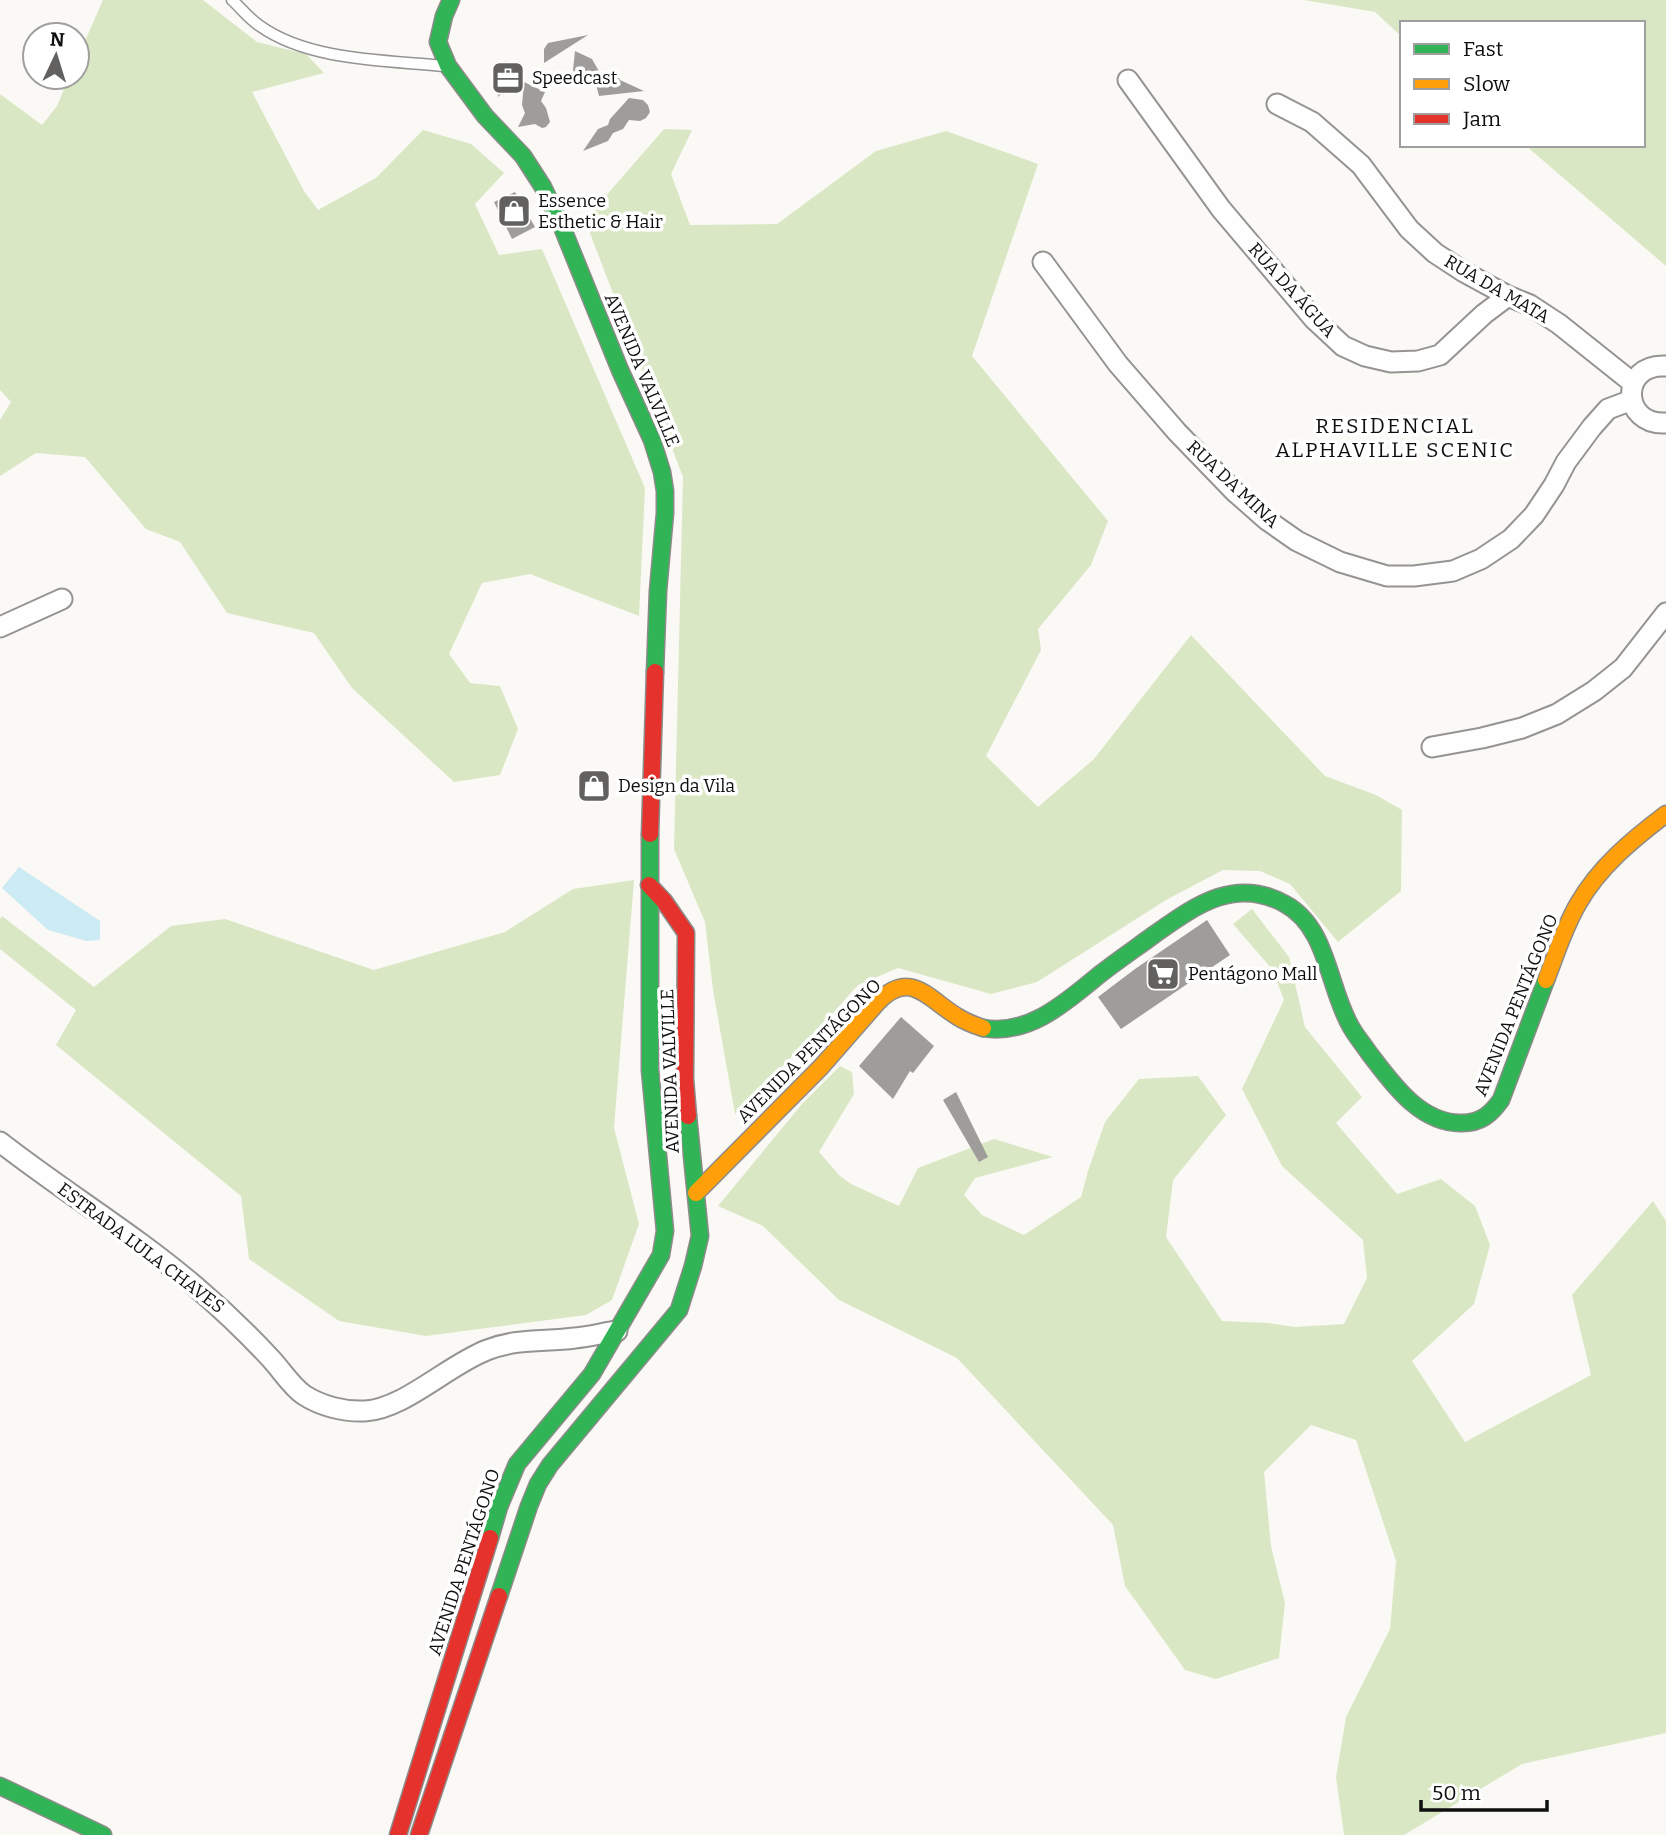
<svg xmlns="http://www.w3.org/2000/svg" width="1666" height="1835" viewBox="0 0 1666 1835" font-family="Bitter,serif">
<rect width="100%" height="100%" fill="#fbf9f5"/>
<path fill="#dae7c4" d="M103 0H203L257 42 306 54 324 73 252 92 304 191 318 210 376 178 423 130 471 144 504 173 475 204 499 255 542 249 645 488 639 616 530 574 482 583 449 654 470 683 500 686 518 729 500 775 454 782 352 688 314 633 227 613 180 542 146 529 85 457 36 453 0 476V420L11 402 0 390V94L42 125 57 106 69 77H77V59Z
M1304 0H1666V266L1525 145H1643V23H1402V37L1375 12Z
M664 129 692 130 671 174 690 225 777 224 876 151 946 131 1038 164 972 356 1108 521 1091 565 1038 629 1041 650 986 756 1038 807 1094 759 1191 635 1325 776 1376 795 1402 810 1401 891 1338 942 1290 884 1260 871 1223 870 1166 900 1037 982 991 994 898 968 858 985 816 1032 735 1114 713 990 705 922 674 849 683 477 585 220Z
M634 880 614 1128 639 1224 612 1300 586 1315 426 1336 339 1321 249 1259 241 1196 56 1045 76 1010 0 949V919L2 916 94 987 171 926 225 919 374 970 505 932 573 889Z
M1252 909 1289 957 1305 1027 1362 1097 1336 1123 1397 1194 1441 1179 1475 1206 1490 1245 1474 1304 1412 1361 1465 1442 1591 1375 1572 1295 1653 1201 1666 1221V1733L1522 1764 1404 1835H1344L1336 1777 1346 1717 1390 1629 1396 1561 1356 1440 1311 1425 1264 1472 1271 1546 1285 1603 1279 1658 1216 1679 1185 1670 1125 1586 1113 1525 957 1358 839 1300 763 1226 718 1206 802 1104 840 1066 852 1072 854 1094 819 1152 840 1176 851 1184 899 1206 918 1168 994 1139 1053 1157 975 1178 964 1195 982 1215 1024 1235 1081 1197 1088 1171 1105 1122 1139 1079 1198 1076 1226 1115 1173 1180 1166 1237 1222 1321 1269 1323 1295 1327 1344 1324 1367 1278 1363 1240 1282 1166 1242 1089 1284 1000 1272 969 1233 924Z"/>
<path fill="#ccebf4" d="M19 867 100 921V940L86 941 48 930 2 888Z"/>
<path fill="#9f9d9a" d="M588 35 544 63V49L548 43Z
M575 51 592 59 600 73 583 79 577 77 573 70Z
M506 61 519 76 498 97 500 80 495 73Z
M615 71 620 80 644 91 599 96 595 81Z
M524 82 545 92 541 101 546 108 550 122 546 127 542 128 535 124 518 127 525 113 522 105Z
M629 98 643 100 648 105 650 112 646 118 640 121 629 120 623 129 613 133 608 141 583 151 598 129 608 125 610 119Z
M515 192 535 227 512 239 494 202Z
M1207 920 1230 955 1121 1029 1098 997 1135 969Z
M901 1017 934 1046 913 1073 910 1071 893 1099 859 1066Z
M956 1092 988 1157 979 1162 943 1100Z"/>
<g fill="none" stroke-linecap="round" stroke-linejoin="round">
<defs>
<path id="lane" d="M232 0C241 8 249 19 260 26 309 61 386 60 444 66"/>
<path id="street" d="M1128 80 1221 209 1314 319 1343 346 1365 356 1391 362 1418 361 1440 355 1484 314 1508 296
M1277 104 1312 122 1361 165 1409 229 1435 253 1464 272 1508 296 1530 305 1559 324 1633 383
M1043 262 1118 364 1177 432 1234 491 1267 520 1297 541 1340 562 1387 576H1414L1453 571 1481 559 1511 539 1534 515 1554 485 1566 462 1592 427 1608 409 1632 400
M1666 366C1619 363 1621 426 1666 423
M0 627 62 599
M1432 747 1482 738 1522 728 1557 714 1594 691 1623 668 1666 613
M0 1142C64 1192 134 1234 196 1287 223 1310 248 1334 272 1360 282 1371 292 1387 304 1395 321 1406 344 1412 365 1411 404 1409 448 1365 487 1350 518 1338 544 1342 575 1338 589 1337 603 1333 617 1331"/>
<path id="fast" d="M451 0 444 16 438 42 448 66 485 116 523 156 543 187 562 227 620 370 652 440 662 472 665 491V513L658 591 655 672
M983 1028C1029 1036 1066 1002 1099 975 1117 961 1136 948 1155 934 1195 906 1235 876 1285 904 1328 927 1328 988 1351 1027 1356 1036 1363 1044 1369 1053 1392 1083 1420 1124 1462 1123 1481 1123 1491 1114 1501 1100L1546 980
M490 1538 499 1507 517 1464 592 1374 661 1255 665 1231 650 1070V834
M499 1596 529 1506 538 1484 550 1465 679 1310 693 1266 700 1236 688 1116
M0 1786 103 1835"/>
<path id="slow" d="M1546 980C1556 954 1564 928 1578 904 1599 867 1633 839 1666 814
M696 1193 821 1067 877 1003C910 968 928 999 958 1017 966 1022 974 1025 983 1028"/>
<path id="jam" d="M650 834 655 672
M649 885 664 901 686 933 685 1079 688 1116
M398 1835 490 1538
M419 1835 499 1596"/>
</defs>
<use href="#lane" stroke="#959493" stroke-width="13"/>
<use href="#street" stroke="#959493" stroke-width="23"/>
<use href="#fast" stroke="#8c8b89" stroke-width="19"/>
<use href="#slow" stroke="#8c8b89" stroke-width="19"/>
<use href="#jam" stroke="#8c8b89" stroke-width="19"/>
<use href="#lane" stroke="#fefefe" stroke-width="10"/>
<use href="#street" stroke="#fefefe" stroke-width="19"/>
<use href="#fast" stroke="#30b455" stroke-width="16"/>
<use href="#slow" stroke="#ff9f0a" stroke-width="16"/>
<use href="#jam" stroke="#e5322d" stroke-width="16"/>
</g>
<defs>
<symbol id="office-square" viewBox="-11 -11 22 22"><rect x="-9" y="-9" width="18" height="18" rx="4" fill="#626160" stroke="#fff"/><path d="M-6-3h4V-5.5h4V-3h4V5H-6ZM-1-4.5V-3h2v-1.5ZM-6 0V1H6V0Z" fill="#fff"/></symbol>
<symbol id="shop-square" viewBox="-11 -11 22 22"><rect x="-9" y="-9" width="18" height="18" rx="4" fill="#626160" stroke="#fff"/><path d="M-5-2.5h2.3a2.7 3.5 0 0 1 5.4 0H5L5.5 6h-11ZM-1.5-2.5h3a1.5 2.3 0 0 0-3 0Z" fill="#fff"/></symbol>
<symbol id="supermarket-square" viewBox="-11 -11 22 22"><rect x="-9" y="-9" width="18" height="18" rx="4" fill="#626160" stroke="#fff"/><path d="M-6-5.5h2.5l.6 2H6L4.5 2H-2.5L-4.4-4H-6ZM-1.5 3.2a1.3 1.3 0 1 0 .1 0ZM3 3.2a1.3 1.3 0 1 0 .1 0Z" fill="#fff"/></symbol>
</defs>
<g fill-rule="evenodd">
<use href="#office-square" x="489" y="59" width="38" height="38"/>
<use href="#shop-square" x="495" y="192" width="38" height="38"/>
<use href="#shop-square" x="575" y="767" width="38" height="38"/>
<use href="#supermarket-square" x="1144" y="955" width="38" height="38"/>
</g>
<g text-anchor="middle" dominant-baseline="central" stroke-width="7" stroke-linejoin="round" paint-order="stroke">
<g font-size="18" fill="#0f0f0f" stroke="#fff" text-anchor="start">
<text x="532" y="78">Speedcast</text>
<text x="538" y="201">Essence<tspan x="538" dy="21">Esthetic &amp; Hair</tspan></text>
<text x="618" y="786">Design da Vila</text>
<text x="1188" y="974">Pentágono Mall</text>
</g>
<g font-size="18" fill="#0f0f0f" stroke="#fff">
<text transform="translate(1497 289) rotate(30)">RUA DA MATA</text>
<text transform="translate(1292 290) rotate(48)">RUA DA ÁGUA</text>
<text transform="translate(642 370) rotate(67)">AVENIDA VALVILLE</text>
<text transform="translate(1233 484) rotate(43)">RUA DA MINA</text>
<text transform="translate(1516 1005) rotate(-68)">AVENIDA PENTÁGONO</text>
<text transform="translate(809 1051) rotate(-45)">AVENIDA PENTÁGONO</text>
<text transform="translate(670 1071) rotate(-92)">AVENIDA VALVILLE</text>
<text transform="translate(141 1248) rotate(37)">ESTRADA LULA CHAVES</text>
<text transform="translate(464 1562) rotate(-72)">AVENIDA PENTÁGONO</text>
</g>
<g font-size="21" letter-spacing="2" fill="#0f0f0f" stroke="#fff">
<text x="1395" y="426">RESIDENCIAL<tspan x="1395" dy="24">ALPHAVILLE SCENIC</tspan></text>
</g>
</g>
<rect x="1400" y="21" width="245" height="126" fill="#ffffff" stroke="#9f9f9f" stroke-width="2"/>
<rect x="1414" y="44" width="35" height="10" fill="#30b455" stroke="#9f9f9f" stroke-width="2"/>
<text x="1463" y="56" font-size="21" fill="#0f0f0f">Fast</text>
<rect x="1414" y="79" width="35" height="10" fill="#ff9f0a" stroke="#9f9f9f" stroke-width="2"/>
<text x="1463" y="91" font-size="21" fill="#0f0f0f">Slow</text>
<rect x="1414" y="114" width="35" height="10" fill="#e5322d" stroke="#9f9f9f" stroke-width="2"/>
<text x="1463" y="126" font-size="21" fill="#0f0f0f">Jam</text>
<g transform="translate(56 56) rotate(4)"><circle r="33" fill="#ffffff" stroke="#9f9f9f" stroke-width="2"/>
<path d="M0-5L12 26L0 18L-12 26Z" fill="#626160"/>
<text y="-10" font-size="19" font-weight="bold" text-anchor="middle" fill="#0f0f0f">N</text>
</g>
<path d="M1421 1800v10h126v-10" fill="none" stroke="#0f0f0f" stroke-width="3.5"/>
<text x="1432" y="1800" font-size="21" fill="#0f0f0f" stroke="#ffffff" stroke-width="5" paint-order="stroke">50 m</text>
</svg>
